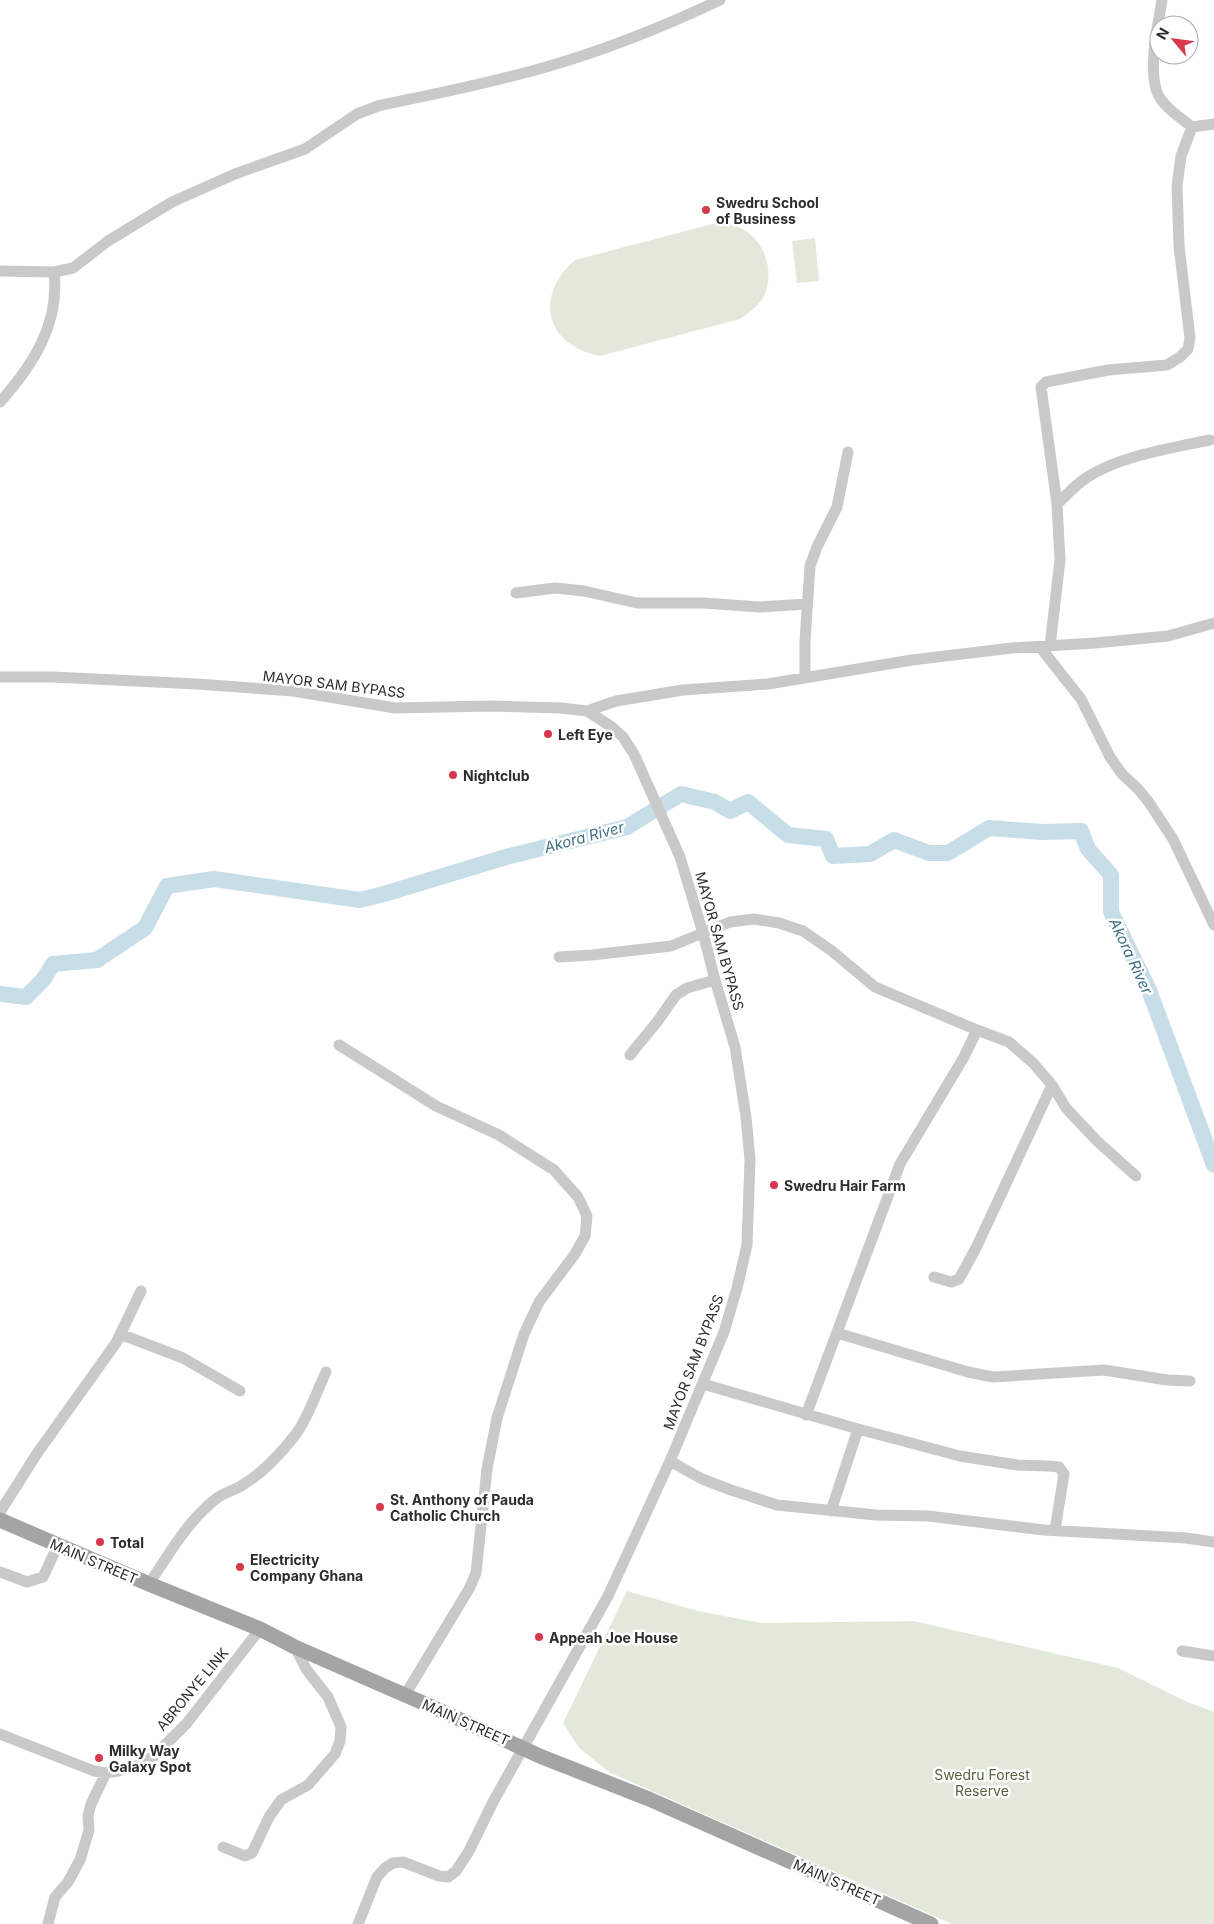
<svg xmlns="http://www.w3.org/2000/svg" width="1214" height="1924" viewBox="0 0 1214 1924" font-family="Inter,sans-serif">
<rect width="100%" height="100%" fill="#fff"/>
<path fill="#e3e9da" d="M716 223C721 224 726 224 731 225 761 231 776 267 765 294 760 305 750 312 740 319L600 356C546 346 533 296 575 260Z
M815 238 819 281 797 283 792 241Z
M627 1591 698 1611 761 1623 914 1621 1118 1668 1185 1701 1214 1712V1924H952L609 1772 579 1748 563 1723Z"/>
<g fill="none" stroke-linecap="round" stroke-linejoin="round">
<path stroke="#c7dde8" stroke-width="16" d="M0 994 26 997 43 980 53 964 97 960 145 928 167 886 214 879 360 900 384 894 506 857 627 827 681 794 715 802 730 811 748 802 788 835 826 839 833 856 870 854 894 840 929 853H948L989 828 1043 832 1081 831 1088 849 1111 875V912L1149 990 1214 1165"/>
<path stroke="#c9c9c9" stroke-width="11" d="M1162 0C1158 25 1148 67 1157 92 1162 106 1181 118 1192 127
M1192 127 1214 124
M0 271 54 272 73 268 108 241 172 202 235 174 305 149 357 114 378 106C434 94 491 83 546 67 605 50 663 27 720 0
M0 402C33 365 60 324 54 272
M1057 504C1066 496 1075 485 1086 478 1119 456 1171 448 1210 440
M516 593 555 588 584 591 637 603H703L760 607 807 604
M1050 646 1060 560 1057 504 1041 387 1046 382 1108 370 1167 365 1180 357 1188 349 1190 338 1179 246 1177 186 1181 156 1192 127
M1040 647 1081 699 1110 757 1122 774 1137 788 1148 801 1173 839 1214 925
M0 677H53L197 684 293 691 395 708 491 706 561 708 587 711 612 727 623 737 634 754 680 857 703 933 715 980 735 1047 746 1117 750 1160 747 1245 737 1288 724 1332 670 1461 608 1596 493 1802 469 1851 456 1871 448 1877 439 1876 403 1862 393 1863 385 1868 377 1877 358 1924
M805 677V641L810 566 817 547 837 507 848 452
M587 711 616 701 683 690 768 684 912 660 1012 648 1095 643 1168 636 1214 623
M559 957 592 955 671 946 730 922 754 919 779 923 803 931 832 951 875 987 977 1030 964 1057 900 1164 806 1415
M977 1030 1009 1042 1033 1063 1052 1085 1066 1108 1097 1141 1136 1176
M339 1045 436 1106 499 1135 554 1170 578 1197 587 1216 585 1236 575 1254 539 1302 524 1334 497 1418 487 1469 476 1573 469 1589 405 1695
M630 1055 657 1022 676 995 687 988 715 980
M934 1277 951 1282 959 1279 976 1248 1052 1085
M837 1333 968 1372 993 1377 1104 1370 1167 1380 1190 1381
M120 1334 183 1358 240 1391
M703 1384 858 1429 960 1456 1017 1465 1048 1466 1059 1467 1064 1474 1055 1530
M670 1461 702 1479 731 1490 777 1505 876 1515 928 1516 1044 1530 1186 1538 1214 1542
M831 1511 858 1429
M0 1512 38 1452 116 1343 141 1291
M0 1572 27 1582 43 1577 58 1545
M149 1584C169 1554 188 1520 217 1498 225 1492 236 1490 244 1484 264 1472 282 1452 296 1434 307 1420 318 1389 326 1372
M1182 1651 1214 1656
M0 1734 94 1771 106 1773 118 1771 136 1766 154 1756 187 1723 260 1629
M223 1847 245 1856 252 1853 269 1817 281 1800 308 1785 335 1754 340 1741 341 1727 328 1697 306 1669 295 1647
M48 1924 55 1897 68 1882 80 1860 89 1830 88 1816 91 1804 106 1773"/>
<path stroke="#a4a4a4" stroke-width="15" d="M0 1520 149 1584 260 1629 295 1647 437 1709 542 1757 649 1799 931 1924"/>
</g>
<g fill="#d8384d" stroke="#fff" stroke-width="2">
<circle cx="706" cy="210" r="5"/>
<circle cx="548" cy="734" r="5"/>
<circle cx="453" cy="775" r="5"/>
<circle cx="774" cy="1185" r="5"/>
<circle cx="380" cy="1507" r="5"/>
<circle cx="100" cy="1542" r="5"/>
<circle cx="240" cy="1567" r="5"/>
<circle cx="539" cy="1637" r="5"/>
<circle cx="99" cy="1758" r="5"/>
</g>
<g text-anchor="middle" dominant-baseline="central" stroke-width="5" stroke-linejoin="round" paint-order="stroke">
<g font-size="14" font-weight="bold" fill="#2c2c2c" stroke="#fff" text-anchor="start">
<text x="716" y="202">Swedru School<tspan x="716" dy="16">of Business</tspan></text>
<text x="558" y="734">Left Eye</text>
<text x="463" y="775">Nightclub</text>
<text x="784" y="1185">Swedru Hair Farm</text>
<text x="390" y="1499">St. Anthony of Pauda<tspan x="390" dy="16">Catholic Church</tspan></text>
<text x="110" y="1542">Total</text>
<text x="250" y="1559">Electricity<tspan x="250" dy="16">Company Ghana</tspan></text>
<text x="549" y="1637">Appeah Joe House</text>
<text x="109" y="1750">Milky Way<tspan x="109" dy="16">Galaxy Spot</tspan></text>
</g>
<g font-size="14" fill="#2c2c2c" stroke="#fff">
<text transform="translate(334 684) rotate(7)">MAYOR SAM BYPASS</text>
<text transform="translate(720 941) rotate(74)">MAYOR SAM BYPASS</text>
<text transform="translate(693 1362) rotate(-69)">MAYOR SAM BYPASS</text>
<text transform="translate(94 1561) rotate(23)">MAIN STREET</text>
<text transform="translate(192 1689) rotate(-50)">ABRONYE LINK</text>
<text transform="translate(466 1722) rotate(24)">MAIN STREET</text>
<text transform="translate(837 1882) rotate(24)">MAIN STREET</text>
</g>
<g font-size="14" fill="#51643d" stroke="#fff">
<text x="982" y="1774">Swedru Forest<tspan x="982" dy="16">Reserve</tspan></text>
</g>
<g font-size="15" font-style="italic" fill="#407087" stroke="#fff">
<text transform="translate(584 837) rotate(-15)">Akora River</text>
<text transform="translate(1131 956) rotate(65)">Akora River</text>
</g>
</g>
<g transform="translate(1174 40) rotate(299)"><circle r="24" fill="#ffffff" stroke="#ababab"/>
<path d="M0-4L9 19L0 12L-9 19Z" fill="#d8384d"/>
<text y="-8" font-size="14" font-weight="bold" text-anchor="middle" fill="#2c2c2c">N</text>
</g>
</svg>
